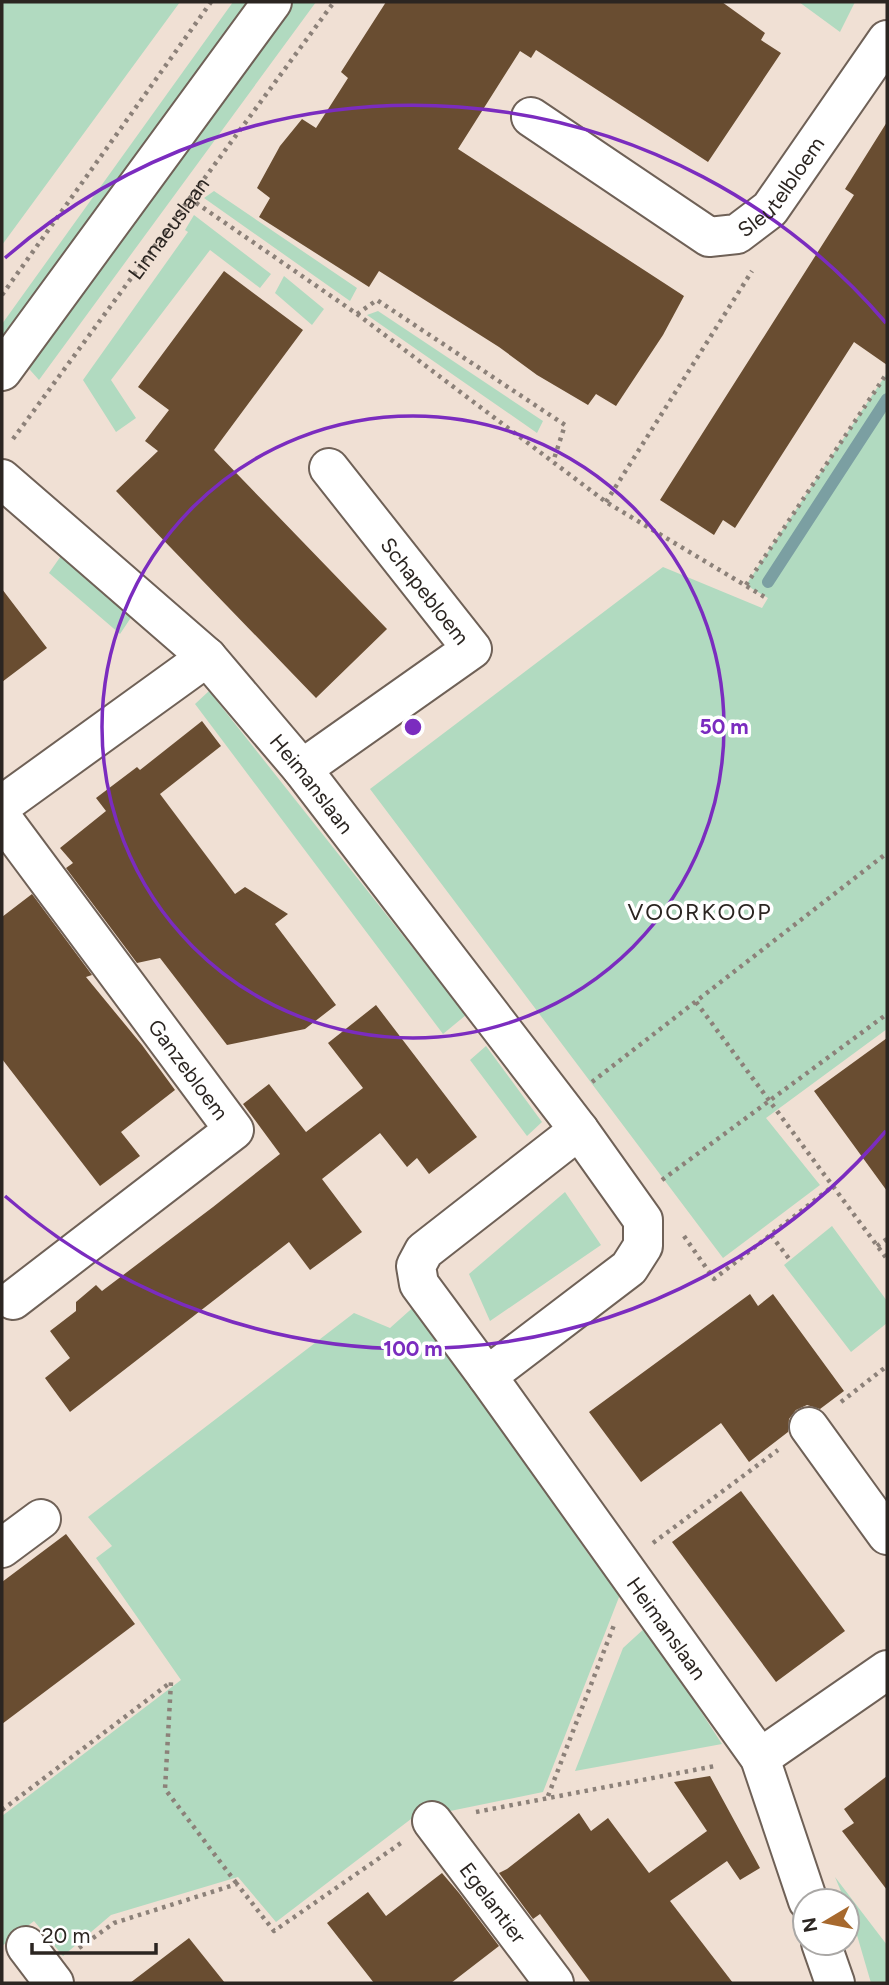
<svg xmlns="http://www.w3.org/2000/svg" width="889" height="1985" viewBox="0 0 889 1985" font-family="Figtree,sans-serif">
<rect width="100%" height="100%" fill="#f0e0d4"/>
<path fill="#b1dac0" d="M2 2H180L2 245Z
M233 2H258L2 347V324Z
M291 2H316L39 380 22 361Z
M799 2H855L840 32Z
M214 191 357 288 350 301 204 198Z
M194 215 271 274 260 288 210 250 111 380 136 418 116 432 83 380 188 232 185 230Z
M284 276 324 309 312 325 275 293Z
M378 311 543 421 537 433 367 315Z
M887 373V1029L766 1118 820 1185 723 1258 370 789 663 567 762 608 768 598 746 585Z
M63 553 132 616 120 634 49 573Z
M209 691 466 1015 443 1034 195 704Z
M486 1046 542 1122 527 1136 470 1060Z
M565 1192 601 1245 490 1321 469 1274Z
M832 1226 887 1301V1323L851 1352 784 1265Z
M418 1303 589 1555 621 1592 543 1792 411 1819 276 1922 238 1877 111 1915 63 1956 34 1921 2 1946V1816L181 1680 96 1558 112 1546 88 1517 354 1313 390 1328Z
M646 1627 722 1744 575 1771 623 1648Z
M835 1877 887 1945V1983H871L847 1901H845Z"/>
<g fill="none" stroke-linecap="round" stroke-linejoin="round">
<path stroke="#7b9fa2" stroke-width="12" d="M768 582 887 399"/>
</g>
<path fill="#694d31" d="M386 2H722L765 33 761 40 781 53 708 162 536 50 531 58 520 51 458 149 684 296 663 335 616 406 596 394 588 405 537 375 499 347 379 271 369 287 259 217 270 198 257 188 280 146 302 119 316 128 348 78 341 72Z
M887 122V365L854 342 735 528 723 520 714 535 660 500 854 195 845 189Z
M224 271 303 330 214 450 387 629 316 698 116 491 158 451 145 441 169 410 138 387Z
M2 589 47 648 2 682Z
M202 721 221 746 160 794 235 894 245 887 288 914 275 924 336 1005 305 1029 227 1045 160 958 137 963 66 868 73 863 60 848 106 811 96 798 137 767 140 770Z
M32 894 92 975 86 977 142 1045 175 1090 121 1132 140 1156 100 1186 2 1059V917Z
M376 1005 477 1137 429 1174 417 1158 407 1167 380 1133 322 1179 362 1232 310 1270 289 1242 70 1412 45 1378 70 1358 50 1331 76 1311V1302L96 1285 102 1291 213 1207 280 1154 243 1104 269 1084 306 1132 363 1088 328 1043Z
M887 1038V1191L814 1091Z
M750 1294 758 1306 773 1294 844 1391 820 1409 807 1405 796 1410 789 1419 788 1432 749 1462 721 1423 641 1482 589 1412Z
M741 1491 845 1631 776 1682 672 1542Z
M66 1534 135 1624 2 1724V1582Z
M710 1776 760 1868 740 1880 727 1861 670 1901 733 1983H591L540 1914 533 1919 499 1873 507 1869 579 1813 591 1831 608 1818 649 1873 707 1831 674 1782Z
M887 1776V1890L842 1831 854 1823 844 1809Z
M442 1873 459 1893 499 1946 451 1983H374L327 1923 368 1892 386 1916Z
M189 1938 225 1983H130Z"/>
<g fill="none" stroke-linecap="round" stroke-linejoin="round">
<defs>
<g id="minor">
<path id="s2" d="M531 117 709 237 737 234 770 209 887 40"/>
<path id="s3" d="M2 479 207 657 302 769 579 1130 643 1220V1246L629 1268 487 1376"/>
<path d="M302 769 472 649 329 468"/>
<path d="M2 805 207 657"/>
<path id="s4" d="M2 818 234 1130 13 1300"/>
<path id="s5" d="M579 1130 424 1251 416 1266 419 1284 487 1376 760 1758 808 1901"/>
<path d="M809 1427 887 1535"/>
<path d="M2 1548 41 1519"/>
<path d="M760 1758 887 1670"/>
<path id="s6" d="M432 1821 554 1983"/>
<path d="M821 1943 835 1983"/>
<path d="M26 1946 54 1983"/>
</g>
<path id="tertiary" d="M2 371 272 2"/>
</defs>
<use href="#minor" stroke="#6f6157" stroke-width="42"/>
<use href="#tertiary" stroke="#6f6157" stroke-width="42"/>
<g stroke="#8c8179" stroke-width="4.5" stroke-dasharray="3.5 5" stroke-linecap="butt">
<path d="M189 198 357 314 606 502 768 599"/>
<path d="M2 295 211 2"/>
<path d="M357 314 377 300 565 425 553 462"/>
<path id="s1" d="M13 439 334 2"/>
<path d="M606 502 752 271"/>
<path d="M746 585 887 373"/>
<path d="M696 1002 887 1259"/>
<path d="M592 1082 887 853"/>
<path d="M662 1180 887 1014"/>
<path d="M771 1235 790 1260"/>
<path d="M684 1236 714 1279 833 1186"/>
<path d="M877 1246 887 1239"/>
<path d="M841 1402 887 1366"/>
<path d="M653 1543 778 1450"/>
<path d="M548 1796 614 1625"/>
<path d="M2 1810 171 1682 165 1789 237 1884"/>
<path d="M476 1812 715 1766"/>
<path d="M79 1948 114 1923 237 1884 274 1931 401 1843"/>
</g>
<use href="#minor" stroke="#fff" stroke-width="38"/>
<use href="#tertiary" stroke="#fff" stroke-width="38"/>
</g>
<g fill="none" stroke="#7b2cbf" stroke-width="3.5">
<circle cx="413" cy="727" r="311"/>
<path d="M886 1131A622 622 0 0 1 5 1196M5 258A622 622 0 0 1 886 323"/>
</g>
<g text-anchor="middle" dominant-baseline="central" stroke-width="7" stroke-linejoin="round" paint-order="stroke">
<g font-size="21" fill="#2b2521" stroke="#fff">
<text stroke="none"><textPath href="#s2" startOffset="308">Sleutelbloem</textPath></text>
<text stroke="none"><textPath href="#s1" startOffset="262">Linnaeuslaan</textPath></text>
<text transform="translate(425 591) rotate(52)">Schapebloem</text>
<text stroke="none"><textPath href="#s3" startOffset="436">Heimanslaan</textPath></text>
<text stroke="none"><textPath href="#s4" startOffset="313">Ganzebloem</textPath></text>
<text stroke="none"><textPath href="#s5" startOffset="656">Heimanslaan</textPath></text>
<text stroke="none"><textPath href="#s6" startOffset="102">Egelantier</textPath></text>
</g>
<g font-size="23" letter-spacing="2" fill="#2b2521" stroke="#fff">
<text x="700" y="912">VOORKOOP</text>
</g>
</g>
<circle cx="413" cy="727" r="10" fill="#7b2cbf" stroke="#fff" stroke-width="3.5"/>
<g font-size="21" text-anchor="middle" font-weight="bold" fill="#7b2cbf" stroke="#fff" stroke-width="7" stroke-linejoin="round" paint-order="stroke">
<text x="724" y="734">50 m</text>
<text x="413" y="1356">100 m</text>
</g>
<rect width="889" height="1985" fill="none" stroke="#2b2521" stroke-width="7"/>
<g transform="translate(826 1922) rotate(260)"><circle r="33" fill="#ffffff" stroke="#aaa8a6" stroke-width="2"/>
<path d="M0-5L12 26L0 18L-12 26Z" fill="#a7692e"/>
<text y="-10" font-size="19" font-weight="bold" text-anchor="middle" fill="#2b2521">N</text>
</g>
<path d="M32 1943v10h124v-10" fill="none" stroke="#2b2521" stroke-width="3.5"/>
<text x="42" y="1943" font-size="21" fill="#2b2521" stroke="#ffffff" stroke-width="5" paint-order="stroke">20 m</text>
</svg>
